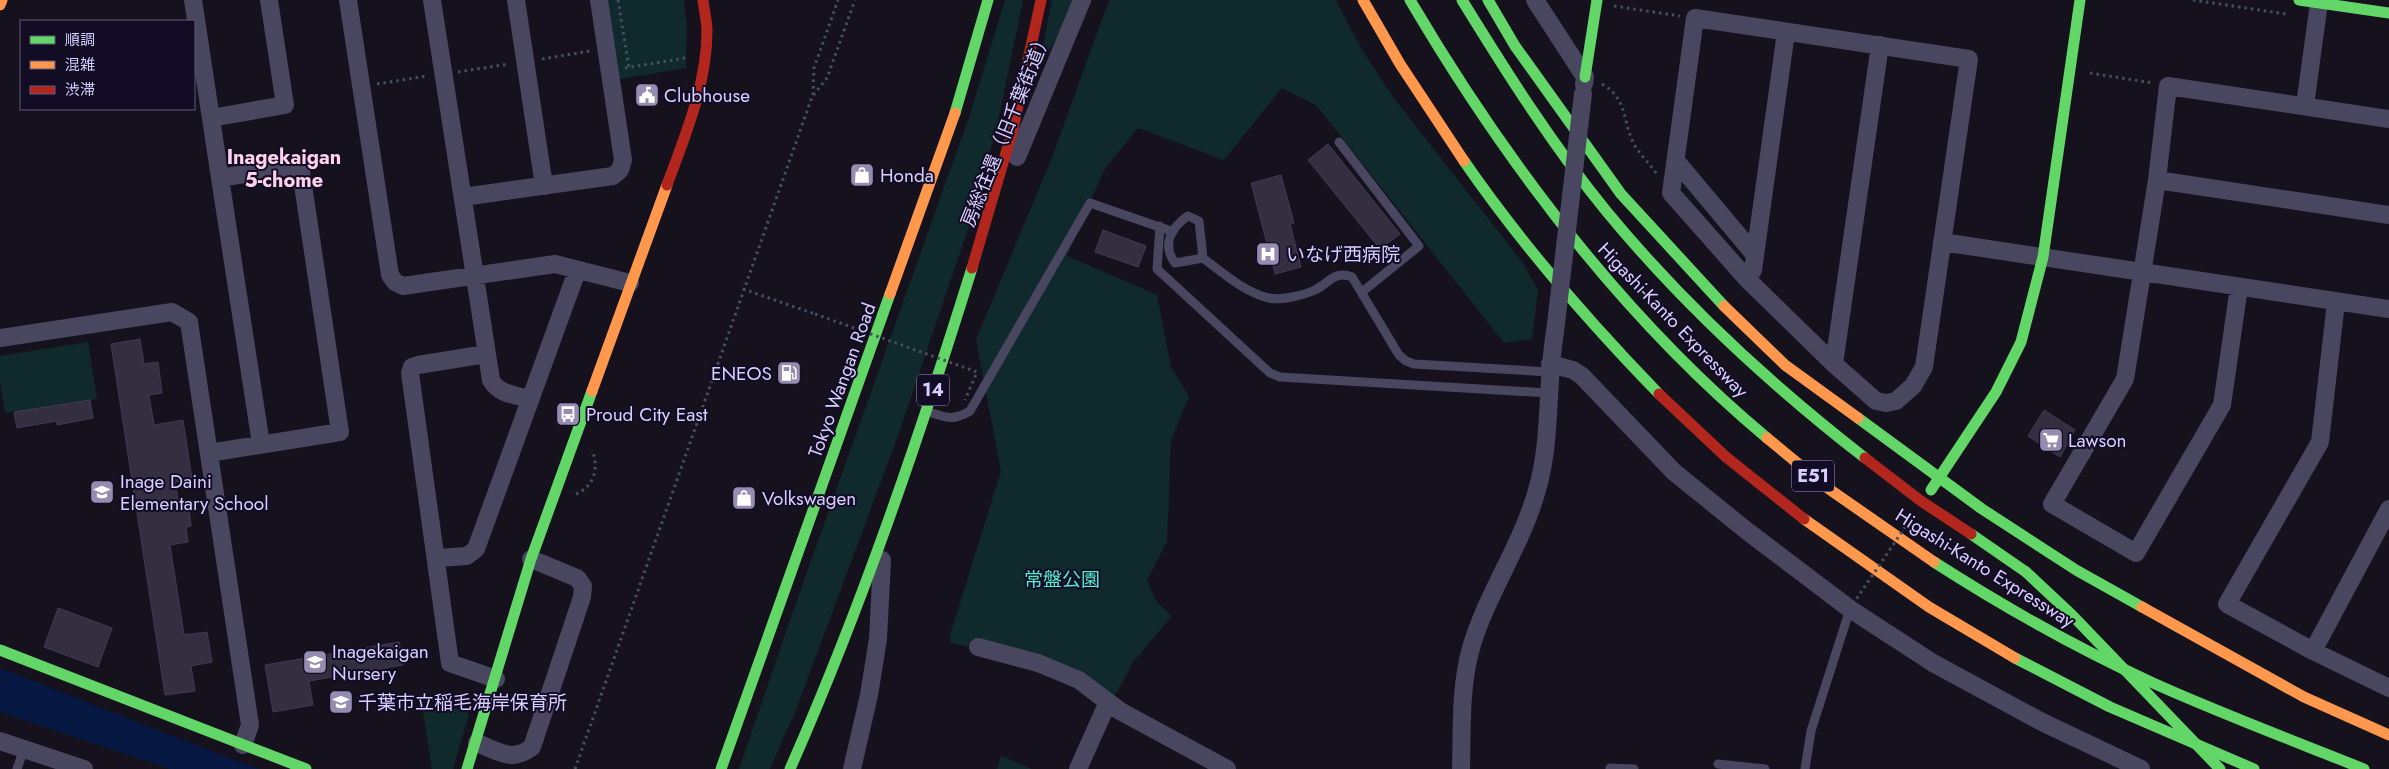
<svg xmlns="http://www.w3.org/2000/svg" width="2389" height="769" viewBox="0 0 2389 769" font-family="Jost,'Noto Sans JP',sans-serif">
<rect width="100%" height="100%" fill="#15121e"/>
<path fill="#0f292d" d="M608 0H684L687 28 686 68 620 79Z
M1005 0H1023L998 122 974 211 899 433 796 710 770 769H739L792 614 970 114Z
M1052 0H1074L1063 27 1049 50 1043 46Z
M1109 0H1336L1361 48 1393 97 1523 263 1538 290 1532 339 1504 343 1317 106 1282 88 1224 160 1138 128 1104 170 1067 256 1157 295 1171 367 1189 397 1171 440 1167 541 1147 580 1156 601 1172 616 1134 661 1112 701 1073 667 950 643 951 639 949 638 1001 471 976 340 1051 160Z
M88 342 97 399 5 413 0 382V356Z
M444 703 469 714 453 769H432L422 706Z
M1001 756 1032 769H997Z"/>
<path fill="#061741" d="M0 668 224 756 260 769H170L0 712Z"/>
<path fill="#332f41" stroke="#413b53" d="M1328 144 1400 234 1380 249 1308 160Z
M1281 175 1294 223 1290 224 1301 267 1275 274 1251 183Z
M1103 230 1146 246 1138 267 1095 252Z
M140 339 144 364 158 362 162 393 149 395 154 425 183 420 192 479 175 482 180 511 189 510 191 526 186 527 188 542 170 545 184 635 207 632 212 662 191 666 195 691 165 695 111 344Z
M90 400 93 418 57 425 56 421 17 428 14 412Z
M2044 410 2075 430 2060 457 2028 436Z
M58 608 112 628 98 667 44 647Z
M399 642 403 665 309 681 313 705 273 712 265 665Z"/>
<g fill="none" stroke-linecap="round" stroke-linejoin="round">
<path stroke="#445161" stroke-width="3" stroke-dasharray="2.5 4" stroke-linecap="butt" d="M618 0 629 68
M2193 0 2286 14
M1614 6 1680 16
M542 59 590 51
M625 68 685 58
M458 72 509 64
M2090 73 2153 83
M377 84 427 76
M1602 84C1627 99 1622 116 1632 140 1637 152 1649 163 1657 174
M813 95 814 68 838 0
M743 289 815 314
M576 494C595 486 599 467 592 450
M575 769 812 97 827 78 855 0"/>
<path stroke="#494660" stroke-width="9" d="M1339 142 1419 246 1362 292
M1188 216 1199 221 1203 258 1175 263C1161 244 1172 227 1188 216Z
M1160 226 1157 269 1270 373 1280 377 1548 393
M1203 258C1223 273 1244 292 1269 298 1281 301 1304 295 1315 290 1329 283 1335 270 1352 277L1399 355 1406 361 1414 364 1550 372
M929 412C947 418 953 421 970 411L1090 203 1171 231
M1718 764 1765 769
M1610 768 1634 769
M17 769 24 749
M1805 769 1811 731 1850 609"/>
<path stroke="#494660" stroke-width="18" d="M193 0 220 178
M348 0 390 275 395 282 403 286 555 264 630 283
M432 0 491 380C498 394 515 395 530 399
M516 0 544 186
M1535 0 1585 77 1584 84
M1695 18 1969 59 1924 367 1913 386 1896 401 1886 403 1876 401 1834 364 1747 279 1671 193Z
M2305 105 2319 3
M211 118 285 105 269 0
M1017 157 1082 0
M1677 162 1755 255
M2157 180 2389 215
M463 197 613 176 620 170 623 160 599 0
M1942 242 2389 309
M1747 279 1753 270 1786 32
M2239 287 2222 405 2136 553 2052 504 2125 379 2157 180 2168 86 2389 119
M2336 302 2320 442 2227 604 2313 651 2389 688
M0 338 172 312 189 322 250 725 243 745
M486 354 418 365 412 367 410 373 450 663 496 679
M1550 364 1573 370 1582 376 1674 472 1747 531 1850 609 1933 663 2042 722 2141 769
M1834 364 1880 45
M209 453 340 432 300 165 220 178 261 444
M437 558 467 556 476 549 577 271
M978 647 1038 663 1079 680 1120 711 1227 769
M2313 651 2389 509
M0 741 84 769
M477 743C498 751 512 763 532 747L582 597 583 586 577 578 531 559
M852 769 869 695 878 639 882 560
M1078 769 1108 702
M1461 769C1462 729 1460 687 1471 648 1487 593 1522 545 1537 490 1552 439 1546 384 1555 332"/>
<path stroke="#63d668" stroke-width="11" d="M1410 0C1506 163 1621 316 1767 438
M1462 0C1507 73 1553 146 1607 212 1683 304 1771 385 1865 458
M1488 0 1515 46 1621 194 1724 306
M2299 0 2389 13
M1585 77 1597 0
M955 113 988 0
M1464 161C1522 245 1588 321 1659 394
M1858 418 1982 509 2076 570 2142 607
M1931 490 1996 392 2021 342 2043 257 2080 0
M1971 534 2026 572
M1934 562C2004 607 2077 648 2153 683 2222 714 2294 741 2364 769
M0 650 306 769
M2015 658 2110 707 2254 769
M467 769 531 559 592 391
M721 769 890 294
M790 769C862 606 919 438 972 268"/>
<path stroke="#ff974d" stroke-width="11" d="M1363 0 1400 64 1464 161
M0 5 2 0
M890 294 955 113
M1724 306 1785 365 1858 418
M592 391 667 185
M1767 438 1829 489 1934 562
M1804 519 1929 607 2015 658
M2142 607 2304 697 2389 735"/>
<path stroke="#b3261e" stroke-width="11" d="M667 185C685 136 707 84 707 31 707 21 704 10 703 0
M972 268 1013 129 1041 0
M1659 394 1726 457 1804 519
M1865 458 1921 501 1971 534"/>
<path stroke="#445161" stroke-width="3" stroke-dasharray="2.5 4" stroke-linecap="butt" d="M815 314 977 372 965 400
M1853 604 1914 514"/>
<path stroke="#494660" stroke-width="18" d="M1555 332 1583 94"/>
<path stroke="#63d668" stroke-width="11" d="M2026 572 2072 615 2220 769"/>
</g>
<defs>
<symbol id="civic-square" viewBox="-11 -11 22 22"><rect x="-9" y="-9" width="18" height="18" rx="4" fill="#948db0" stroke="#120c24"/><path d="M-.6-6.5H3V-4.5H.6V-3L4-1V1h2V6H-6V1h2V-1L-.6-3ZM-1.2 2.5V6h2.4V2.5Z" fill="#fff"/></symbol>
<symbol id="shop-square" viewBox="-11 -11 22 22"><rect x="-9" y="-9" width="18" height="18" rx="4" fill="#948db0" stroke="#120c24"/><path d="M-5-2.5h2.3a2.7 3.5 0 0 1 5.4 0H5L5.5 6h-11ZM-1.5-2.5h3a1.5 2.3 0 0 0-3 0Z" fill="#fff"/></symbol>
<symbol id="hospital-square" viewBox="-11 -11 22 22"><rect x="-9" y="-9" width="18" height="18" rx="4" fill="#948db0" stroke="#120c24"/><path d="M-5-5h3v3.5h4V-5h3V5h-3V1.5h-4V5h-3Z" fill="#fff"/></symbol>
<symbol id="fuel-square" viewBox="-11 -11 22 22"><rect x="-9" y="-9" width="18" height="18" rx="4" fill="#948db0" stroke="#120c24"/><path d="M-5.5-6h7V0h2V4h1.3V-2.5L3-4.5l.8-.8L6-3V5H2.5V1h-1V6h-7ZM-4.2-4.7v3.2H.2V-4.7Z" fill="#fff"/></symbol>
<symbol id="bus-square" viewBox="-11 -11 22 22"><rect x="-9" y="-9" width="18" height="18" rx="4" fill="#948db0" stroke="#120c24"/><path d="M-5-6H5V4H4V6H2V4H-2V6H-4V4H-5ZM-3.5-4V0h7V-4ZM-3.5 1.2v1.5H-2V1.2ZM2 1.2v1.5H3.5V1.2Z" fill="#fff"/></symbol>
<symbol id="supermarket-square" viewBox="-11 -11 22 22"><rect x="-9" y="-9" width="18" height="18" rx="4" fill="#948db0" stroke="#120c24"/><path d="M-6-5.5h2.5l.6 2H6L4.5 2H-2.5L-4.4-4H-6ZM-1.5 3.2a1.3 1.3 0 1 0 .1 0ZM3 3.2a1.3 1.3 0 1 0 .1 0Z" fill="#fff"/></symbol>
<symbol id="school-square" viewBox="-11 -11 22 22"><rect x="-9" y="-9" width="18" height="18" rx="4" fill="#948db0" stroke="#120c24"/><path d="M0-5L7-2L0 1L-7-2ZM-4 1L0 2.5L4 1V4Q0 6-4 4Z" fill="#fff"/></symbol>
</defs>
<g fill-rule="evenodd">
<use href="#civic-square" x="633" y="81" width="28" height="28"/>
<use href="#shop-square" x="848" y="161" width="28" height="28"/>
<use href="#hospital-square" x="1254" y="240" width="28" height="28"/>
<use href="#fuel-square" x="775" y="359" width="28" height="28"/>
<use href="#bus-square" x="554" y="400" width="28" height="28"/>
<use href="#supermarket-square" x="2037" y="426" width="28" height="28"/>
<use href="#school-square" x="88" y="478" width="28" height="28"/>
<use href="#shop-square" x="730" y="484" width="28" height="28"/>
<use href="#school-square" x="301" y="648" width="28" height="28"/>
<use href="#school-square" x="327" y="688" width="28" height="28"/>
</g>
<g text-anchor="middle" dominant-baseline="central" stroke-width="4" stroke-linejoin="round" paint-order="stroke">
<g fill="#120c24" stroke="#9d94bd" stroke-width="1">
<rect x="917" y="374.5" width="32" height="31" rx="4"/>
<rect x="1792" y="460.5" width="42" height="31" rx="4"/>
</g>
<g font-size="18" font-weight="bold" fill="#d8cfff">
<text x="933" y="390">14</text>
<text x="1813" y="476">E51</text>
</g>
<g font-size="19" fill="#d8cfff" stroke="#120c24" text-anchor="start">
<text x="664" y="95">Clubhouse</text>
<text x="880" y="175">Honda</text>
<text x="1286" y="254">いなげ西病院</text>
<text x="772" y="373" text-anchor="end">ENEOS</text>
<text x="586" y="414">Proud City East</text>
<text x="2068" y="440">Lawson</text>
<text x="120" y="481">Inage Daini<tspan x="120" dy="22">Elementary School</tspan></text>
<text x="762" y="498">Volkswagen</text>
<text x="332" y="651">Inagekaigan<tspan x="332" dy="22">Nursery</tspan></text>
<text x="358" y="702">千葉市立稲毛海岸保育所</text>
</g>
<g font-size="19" fill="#d8cfff" stroke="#120c24">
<text transform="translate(1006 129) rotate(-68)">房総往還（旧千葉街道）</text>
<text transform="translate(1673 320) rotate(46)">Higashi-Kanto Expressway</text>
<text transform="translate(842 380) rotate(-70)">Tokyo Wangan Road</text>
<text transform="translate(1985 568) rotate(32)">Higashi-Kanto Expressway</text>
</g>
<g font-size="19" fill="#50ead0" stroke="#120c24">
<text x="1062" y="579">常盤公園</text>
</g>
<g font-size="20" font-weight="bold" fill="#ffd1eb" stroke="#120c24">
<text x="284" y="157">Inagekaigan<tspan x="284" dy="23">5-chome</tspan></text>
</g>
</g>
<rect x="20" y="20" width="175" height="90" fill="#120c24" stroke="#615a7c"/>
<rect x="30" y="36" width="25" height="8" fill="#63d668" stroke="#615a7c"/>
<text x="65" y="45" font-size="15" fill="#d8cfff">順調</text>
<rect x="30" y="61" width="25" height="8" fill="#ff974d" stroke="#615a7c"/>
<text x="65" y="70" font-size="15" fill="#d8cfff">混雑</text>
<rect x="30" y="86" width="25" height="8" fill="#b3261e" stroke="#615a7c"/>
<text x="65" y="95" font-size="15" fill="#d8cfff">渋滞</text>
</svg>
